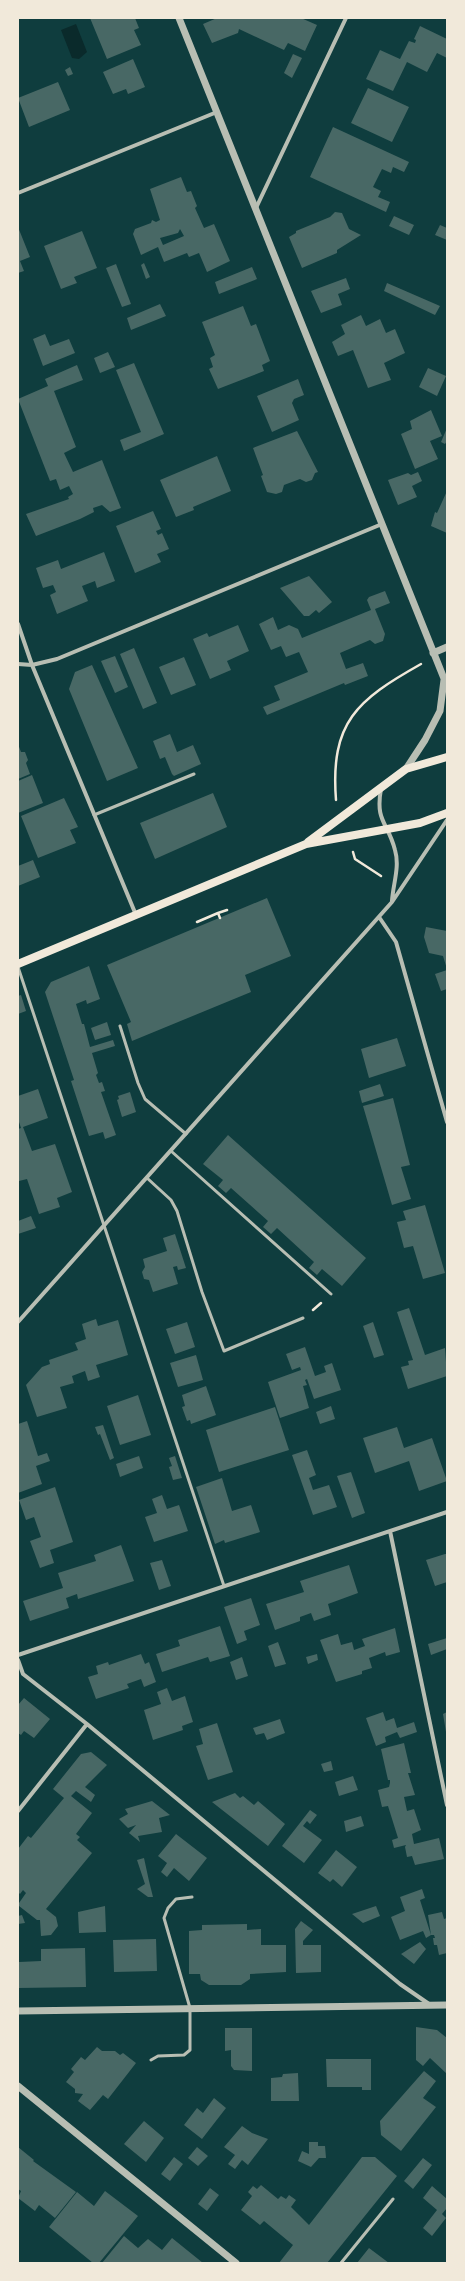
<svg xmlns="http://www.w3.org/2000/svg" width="465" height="2281" viewBox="0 0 465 2281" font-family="Jost,sans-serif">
<rect width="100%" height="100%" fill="#0f3d3e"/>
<path fill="#0a2a2b" d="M76 24 87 52 79 59 72 58 61 30Z"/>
<path fill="#486865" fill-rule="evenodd" d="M90 18H135L139 28 134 30 141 45 107 59Z
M217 18H301L317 25 305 51 288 43 284 50 239 29 238 33 212 43 203 24Z
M420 26 447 39V58L437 53 427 72 407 62 393 91 366 79 380 50 400 59 409 41 415 43 416 40 414 39Z
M293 54 302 58 292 78 284 73Z
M133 59 145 87 128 94 126 89 113 94 103 72Z
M70 67 73 74 68 76 65 70Z
M58 82 70 110 29 127 18 98Z
M368 88 409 107 392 142 351 123Z
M333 127 409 162 404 172 393 167 391 173 382 169 373 187 381 191 378 197 390 202 386 212 310 177Z
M181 177 187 192 191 191 197 206 195 208 204 228 214 224 230 261 207 272 199 253 189 257 187 253 164 262 158 247 141 255 133 234 135 229 151 223 152 220 156 222 160 220 150 189ZM180 229 184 236 163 245 160 238 178 233Z
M335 212 342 213 349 229 361 235 337 250V253L302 268 289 237 296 233V231L330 217Z
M394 216 414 225 409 235 389 226Z
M440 225 447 228V240L435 235Z
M18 227 30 257 20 261 24 271 18 273Z
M82 231 97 268 74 277 77 283 61 289 44 246Z
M144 263 150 277 146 279 141 265Z
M116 264 131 304 122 307 106 268Z
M252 267 257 279 219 294 215 282Z
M346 278 350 289 338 294 342 305 321 313 311 291Z
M387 283 440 306 435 315 384 291Z
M160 304 166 316 131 330 127 318Z
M243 306 251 326 256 324 270 361 262 365 264 371 218 389 209 369 213 367 210 358 215 355 202 322Z
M361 315 366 326 380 319 386 333 395 329 405 353 384 363 391 380 368 388 353 350 338 356 332 342 345 334 341 325Z
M45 334 50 346 69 339 75 353 43 366 33 339Z
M108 352 115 367 100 373 94 358Z
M134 363 164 434 124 451 120 440 141 432 116 370Z
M77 365 83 380 54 391 76 447 64 453 73 472 102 460 121 508 110 512 102 505 93 508 94 512 80 519 36 536 26 514 69 499 68 497 73 494 69 486 60 490 56 479 50 481 18 399 48 386 45 379Z
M428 368 446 376 437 396 419 387Z
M298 379 304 395 294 399 292 403 299 420 272 432 257 396Z
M431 410 442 436 430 441 438 459 415 469 401 434 412 429 410 421Z
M447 428V441L445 444 441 442Z
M297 431 318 472 315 473 312 480 306 482 300 479 284 485 282 492 276 494 267 492 261 476 263 475 253 448Z
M217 456 231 491 193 507 194 510 176 517 160 480Z
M418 472 422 481 412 486 417 497 398 505 388 480 408 473 411 475Z
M447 491V533L431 526 435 512 437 513Z
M153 511 161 529 156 531 158 535 162 533 169 549 157 554 161 562 135 573 116 526Z
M104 552 115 581 97 588 95 581 82 586 88 601 57 614 50 595 56 592 53 585 43 588 36 568 58 560 61 569Z
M309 576 332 602 319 613 316 610 309 616H304L280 588Z
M385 591 390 603 375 609 385 634 383 641 375 644 370 640 340 653 346 669 363 663 368 676 345 685 344 683 267 715 263 707 280 700 274 686 308 672 299 652 286 657 281 646 271 650 259 624 273 617 278 630 289 625 298 629 302 638 371 610 367 600 369 597Z
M238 625 249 651 227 661 231 670 210 679 193 639 207 633 209 637Z
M134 648 157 703 143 709 120 654Z
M115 656 128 687 115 693 101 661Z
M184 657 196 685 171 695 159 667Z
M92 665 138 768 107 781 69 689 75 672Z
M170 734 177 752 193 745 201 764 174 776 172 774 165 757 160 759 153 741Z
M18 744 21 752H25L28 760 26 763 30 774 18 779Z
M32 775 43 803 18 813V781Z
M213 793 227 827 155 859 140 823Z
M64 798 78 827 70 830 76 843 38 858 21 816Z
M33 860 40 877 18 886V866Z
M267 898 291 956 245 975 251 992 132 1041 127 1024 131 1022 107 965Z
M426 927 447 931V969L443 956 429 953 424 937Z
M89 966 100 999 87 1004 86 1000 76 1004 82 1024H84L90 1047 113 1040 115 1046 92 1053 98 1073 96 1075 99 1083 102 1082 105 1091 101 1092 116 1135 105 1139 103 1132 89 1136 71 1081 74 1080 45 992 51 982Z
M447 970V989L441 991 435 974Z
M21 995 26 1011 18 1014V996Z
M107 1022 111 1035 95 1040 91 1028Z
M397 1038 406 1066 369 1078 361 1049Z
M380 1084 384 1096 362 1103 359 1091Z
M38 1089 48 1118 23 1127 32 1151 55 1144 72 1192 57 1198 60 1207 39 1214 27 1179 19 1181 18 1177V1129L21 1128 18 1119V1096Z
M130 1092 136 1112 122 1117 117 1100 119 1099 118 1096Z
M393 1098 410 1165 401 1167 411 1199 392 1205 363 1106Z
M228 1135 366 1258 342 1286 322 1269 317 1275 309 1268 314 1262 277 1228 271 1234 263 1227 268 1221 231 1188 226 1193 218 1186 223 1180 203 1164Z
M425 1205 445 1273 423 1279 413 1246 404 1248 397 1222 406 1220 403 1211Z
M31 1216 36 1228 18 1234V1221Z
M175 1234 186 1268 178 1270 177 1266 173 1267 178 1284 153 1292 149 1280 144 1279 142 1272 145 1267 143 1259 167 1251 163 1238Z
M409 1308 425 1355 445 1348 447 1376 408 1389 401 1367 409 1365 408 1361 413 1360 397 1312Z
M96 1319 98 1326 118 1320 128 1355 96 1365 100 1377 88 1381 85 1371 72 1376 74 1383 60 1387 67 1408 37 1417 26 1385 42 1367 50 1364 49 1360 78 1350 75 1343 86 1339 82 1324Z
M187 1322 195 1347 175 1354 166 1329Z
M373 1322 384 1355 374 1358 363 1326Z
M305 1347 315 1376 326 1372 324 1366 332 1363 341 1390 314 1399 307 1379 305 1380 307 1385 303 1386 309 1408 280 1418 268 1382 301 1370 300 1367 292 1370 286 1354Z
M196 1355 203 1380 178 1387 170 1363Z
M206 1386 216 1415 191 1424 190 1420 187 1421 182 1407 185 1406 182 1395Z
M138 1395 151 1435 120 1445 107 1406Z
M331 1406 335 1419 320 1424 316 1412Z
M275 1407 289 1450 219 1472 206 1430Z
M27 1421 38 1456 47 1453 50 1461 36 1466 42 1484 18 1493V1424Z
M103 1425 114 1458 110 1460 100 1434 98 1435 95 1427Z
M397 1427 404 1448 432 1438 447 1481 419 1491 409 1461 375 1473 363 1438Z
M307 1450 316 1475 309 1478 313 1490 329 1485 337 1507 313 1515 292 1455Z
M139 1456 143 1468 120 1477 116 1464Z
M175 1456 182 1478 173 1480 169 1467 172 1466 169 1458Z
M351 1472 365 1513 352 1518 337 1476Z
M222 1478 232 1511 251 1505 260 1532 225 1543 224 1540 215 1544 196 1487Z
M55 1487 73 1542 50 1550 54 1563 40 1568 30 1541 41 1537 34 1517 26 1520 19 1500Z
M162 1495 167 1509 179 1505 188 1531 154 1542 145 1517 157 1513 152 1499Z
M121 1545 134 1581 78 1599 77 1594 66 1598 69 1608 30 1621 23 1601 63 1588 58 1573 96 1561 94 1555Z
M445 1554H447V1582L435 1586 426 1560Z
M162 1560 171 1586 159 1590 150 1563Z
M349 1565 358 1593 328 1604 331 1615 314 1621 311 1613 300 1617V1621L275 1630 266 1604 304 1592 300 1581Z
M251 1598 260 1625 244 1631 247 1640 237 1644 224 1607Z
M220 1626 230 1656 210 1662 208 1657 162 1672 156 1654 180 1646 178 1640Z
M395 1628 400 1652 386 1656 385 1652 369 1658 372 1668 362 1671V1674L336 1682 320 1640 338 1634 341 1645 352 1642 354 1650 365 1646 362 1639Z
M447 1638V1649L431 1655 428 1644Z
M278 1642 286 1664 275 1667 268 1646Z
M141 1654 145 1664 149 1662 156 1682 144 1687 141 1679 127 1684 129 1688 96 1699 88 1677 98 1674 96 1666 108 1662 109 1665Z
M317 1654 318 1660 308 1664 306 1657Z
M242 1657 248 1676 236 1680 230 1662Z
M167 1688 172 1701 185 1696 193 1722 182 1726 183 1730 153 1740 144 1710 161 1704 157 1692Z
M24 1698 50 1719 34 1738 24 1731 21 1735 18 1733V1705Z
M383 1712 386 1721 394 1718 397 1728 414 1722 417 1732 400 1738 397 1732 385 1737 386 1742 376 1746 366 1718Z
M447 1712V1732H446L443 1714Z
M280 1719 285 1733 267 1740 264 1733 256 1735 253 1728Z
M217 1723 233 1772 208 1780 196 1746 203 1744 199 1729Z
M404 1743 411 1773H408L415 1795 404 1797 407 1811 414 1809 421 1830 412 1834 414 1844 439 1838 444 1859 415 1865 412 1856 407 1857 405 1847 406 1845 394 1848 392 1840 398 1838 388 1806 382 1807 378 1790 389 1787 390 1783V1780H388L381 1749Z
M91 1752 107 1765 85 1787 95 1795 91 1802 76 1791 71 1796 92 1813 76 1834 80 1837 77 1840 92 1853 46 1909 56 1917 58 1926 51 1935 41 1936 40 1920H37L19 1906V1903L26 1893 23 1890 20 1894 18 1892V1849L28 1836 31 1838 64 1798 53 1789 81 1754Z
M331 1761 333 1770 324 1772 321 1764Z
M353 1776 358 1790 339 1796 335 1782Z
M235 1793 240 1798 243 1796 254 1805 258 1801 285 1824 268 1846 212 1802Z
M152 1801 170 1815 159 1818 162 1832 138 1836 140 1842 129 1833 136 1825 128 1828 119 1819 128 1814 125 1809Z
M310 1810 317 1815 310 1824 307 1821 303 1826 322 1840 304 1863 282 1846Z
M361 1816 364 1826 346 1832 344 1821Z
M176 1834 207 1858 189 1881 174 1868 167 1877 161 1872 167 1863 158 1856Z
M336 1850 357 1867 342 1887 333 1879 330 1882 318 1873Z
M144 1858 149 1881 153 1897H148L137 1889 145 1884 137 1860Z
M422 1889 425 1898 420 1900 431 1935 426 1938 423 1931 400 1940 391 1917 405 1911 400 1897Z
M105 1906 106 1932 79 1933 78 1912Z
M376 1906 380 1916 363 1923 352 1914Z
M442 1912 444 1919 447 1918V1953L439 1955 437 1945H434L433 1938H435L434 1935H431L428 1915Z
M22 1915 25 1923 18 1924V1916Z
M301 1921 313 1930 303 1941V1945H321V1972L296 1973 295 1929Z
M247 1924V1930L261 1929V1945H286V1972L250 1974V1979L241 1985H209L201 1980 200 1974H189V1931L202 1930V1925Z
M156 1939 157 1971 114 1972 113 1940Z
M420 1942 426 1949 414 1964 401 1954Z
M85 1948 86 1987 18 1988 19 1962 41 1961V1949Z
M416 2027 437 2030 447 2038V2074L430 2058 423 2066 416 2060Z
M225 2028H252V2071L234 2070 231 2066V2050L225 2051Z
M97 2047 102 2051H115L120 2055 123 2053 136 2063 108 2099 103 2095 90 2110 78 2101 83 2094 75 2093V2089L66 2082 74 2072 71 2069 81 2057 85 2060Z
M326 2059H371V2090H362V2087H327Z
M424 2071 436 2081 423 2098 436 2107 401 2151 381 2135 380 2121Z
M298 2073 299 2101H271V2078L282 2077 283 2074Z
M214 2098 226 2108 202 2139 184 2125 197 2108 203 2113Z
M144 2121 164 2138 146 2162 124 2144Z
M242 2126 252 2133 268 2139 248 2165 242 2160 235 2169 228 2164 235 2155 224 2147Z
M309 2142H318V2146H325L326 2158H319L311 2167 298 2161 302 2151 309 2154Z
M18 2147 34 2160 33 2161 76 2192 55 2218 39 2205 35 2211 18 2198 21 2191 18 2189Z
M197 2147 208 2156 198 2166 188 2158Z
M174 2157 183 2164 170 2181 161 2174Z
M362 2157H375L397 2176 327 2263H279L293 2245 264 2221 260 2225 241 2210 252 2196 248 2192 253 2186 257 2189 261 2185 278 2199 281 2196 286 2199 289 2195 296 2200 291 2207 309 2225Z
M423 2158 432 2165 413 2189 404 2181Z
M432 2186 447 2199V2208L442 2214 446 2218 432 2236 423 2228 437 2210 423 2198Z
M210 2188 219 2195 207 2211 198 2204Z
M105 2191 138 2216 99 2263H93L49 2227 77 2192 94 2206Z
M124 2236 138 2248 148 2239 162 2250 172 2238 203 2263H102Z
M369 2248 389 2263H357Z"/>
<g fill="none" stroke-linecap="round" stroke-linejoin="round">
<path stroke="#f1e9da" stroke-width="2.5" d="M336 800C330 722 357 700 421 664
M353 852 355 859 381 876
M218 913 227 910
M197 922 218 913 220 918
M313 1310 321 1303"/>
<path stroke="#b8beb3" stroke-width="3" d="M94 815 194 774
M18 967 224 1586
M120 1026 138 1083 145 1099 186 1134
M171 1151 331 1294
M147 1178 171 1200 177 1211 202 1292 224 1351 303 1318
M151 2060 158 2056 184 2055 190 2050V2008L164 1918 168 1908 176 1899 192 1897
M341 2263 393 2199"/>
<path stroke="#b8beb3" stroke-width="4" d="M18 193 217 112
M256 208 346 18
M18 624 32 665 136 915
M18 664 32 665 57 659 382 524
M381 789C375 822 388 822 395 850 400 867 393 884 392 901
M379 917 396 942 447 1122
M18 1322 392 902 447 820
M390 1531 447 1805
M18 1655 447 1512
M18 1660 23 1674 87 1724 400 1984 429 2004
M18 1811 87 1724"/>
<path stroke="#b8beb3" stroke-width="7" d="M179 18 447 686
M433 653 447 647
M406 769 425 740 440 711 444 680
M18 2011 447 2005
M18 2086 236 2263"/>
<path stroke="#f1e9da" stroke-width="8" d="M308 842 406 769 447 757
M18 964 306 844 420 823 447 813"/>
</g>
<rect width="465" height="2281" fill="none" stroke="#f1e9da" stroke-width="38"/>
</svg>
